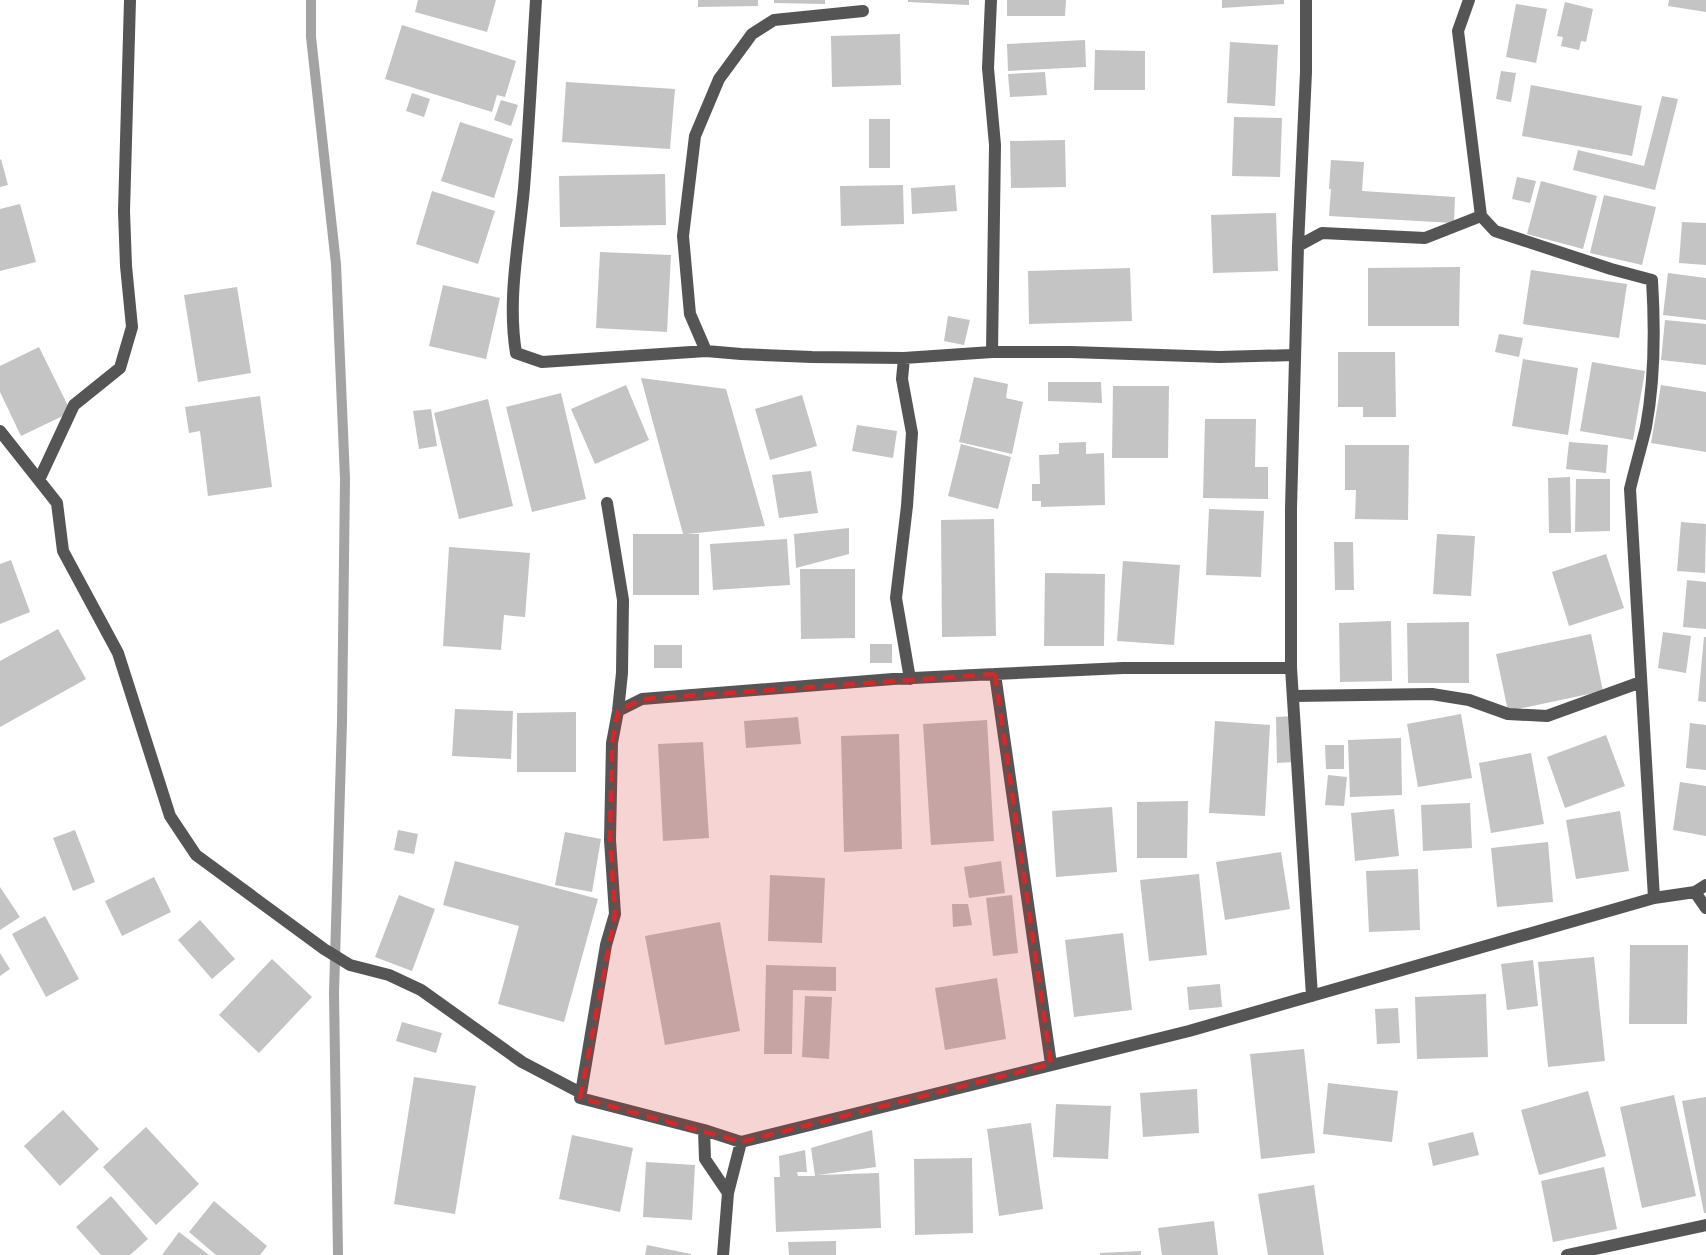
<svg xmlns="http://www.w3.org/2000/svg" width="1706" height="1255" viewBox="0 0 1706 1255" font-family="'Work Sans',sans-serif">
<rect width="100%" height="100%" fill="#fff"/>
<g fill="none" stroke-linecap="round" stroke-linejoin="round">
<path stroke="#a3a3a3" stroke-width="10" d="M311 0V37L336 264 345 479 342 722 334 993 338 1255"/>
</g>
<path fill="#c4c4c4" d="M418 0H496L487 32 415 12Z
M698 0H758V6L698 7Z
M774 0H825V4L774 3Z
M908 0H969V5L908 2Z
M1007 0H1066L1065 16H1007Z
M1222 0H1284V4L1222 8Z
M1669 0H1706V12L1668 6Z
M1565 2 1593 9 1586 42 1581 41 1579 50 1561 46 1563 37 1557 36Z
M1516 4 1547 9 1536 63 1506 57Z
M402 25 516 61 505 97 497 95 492 112 385 79Z
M900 34 901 85 832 87 831 36Z
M1085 40 1086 67 1008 71 1007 44Z
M1230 42 1278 45 1275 106 1227 103Z
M1095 50 1145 51V90H1094Z
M1501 71 1516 73 1511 102 1496 99Z
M1045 72 1047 95 1010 97 1008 74Z
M566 82 675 89 670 149 562 142Z
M1531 85 1642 106 1632 156 1522 136Z
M412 93 430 99 424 117 406 111Z
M1662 96 1678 99 1655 190 1573 170 1578 150 1644 166Z
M501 100 518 105 511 126 494 120Z
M1234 117 1282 118 1280 177 1232 176Z
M869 119H890V168H869Z
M460 122 513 139 494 198 441 181Z
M1065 140 1066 187 1011 188 1010 141Z
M1 159 8 185 0 187V160Z
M1331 160 1364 162 1362 191 1455 197 1454 223 1329 216 1331 189H1329Z
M665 174 666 225 560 227 559 176Z
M1517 177 1536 181 1530 203 1512 199Z
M1541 181 1597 196 1583 249 1527 234Z
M903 185 904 224 841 226 840 186Z
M955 185 957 211 912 214 911 188Z
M432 191 495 211 478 264 416 244Z
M1604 195 1656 207 1642 265 1590 253Z
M20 204 36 262 0 271V209Z
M1276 213 1278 271 1213 273 1211 215Z
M1682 222 1706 223V265L1679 263Z
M600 252 671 255 667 332 596 328Z
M1460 267 1459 326H1368V268Z
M1130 268 1132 321 1029 324 1028 271Z
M1531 270 1627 284 1619 338 1523 324Z
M1668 273 1706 278V320L1663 315Z
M443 285 500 298 486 359 429 346Z
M237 287 251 373 198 382 184 295Z
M948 316 970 320 964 345 944 341Z
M1665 320 1706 324V365L1661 360Z
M1499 334 1523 338 1519 357 1495 352Z
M39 347 71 412 21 436 0 392V366Z
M1338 352H1395L1396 417H1363V407H1338Z
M1523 359 1578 368 1568 435 1512 426Z
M1592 362 1645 371 1633 440 1580 431Z
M974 377 1008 384 1006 398 1023 402 1012 454 959 442Z
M641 378 726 389 765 526 687 534H699V595H633V534H683Z
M1048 382H1101L1102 403 1048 401Z
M626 385 649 440 595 464 571 409Z
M1661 385 1706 392V452L1651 443Z
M1113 386H1169L1168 458H1112Z
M561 393 586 499 532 512 506 407Z
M802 395 817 446 770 460 755 409Z
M260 396 272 487 208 496 200 431 189 433 185 407Z
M488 399 513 506 459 519 434 413Z
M431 409 437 446 419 449 413 411Z
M1205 419H1256L1255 467H1268V499L1203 498Z
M857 425 897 431 893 458 852 451Z
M1086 442V454L1104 453 1105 505 1041 507V501H1032V484H1040L1039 455 1059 454V443Z
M1569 442 1608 445 1606 473 1566 469Z
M961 444 1011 457 998 509 948 496Z
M1345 445H1409L1408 520 1355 519 1356 490H1345Z
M811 471 818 513 779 518 772 475Z
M1570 477 1571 533H1549L1548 478Z
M1576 479H1610V531L1575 532Z
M1209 509 1264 511 1261 577 1206 575Z
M994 519 996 636 942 637 941 520Z
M1681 522 1706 524 1705 573 1677 571Z
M849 528V554L796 568 794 534Z
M1437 534 1475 536 1471 596 1433 594Z
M787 539 790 585 713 590 710 544Z
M1334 542H1353L1354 590H1335Z
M449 547 530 553 525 617 504 615 501 650 443 646Z
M1606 554 1624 608 1569 626 1552 572Z
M11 560 30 612 0 624V564Z
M1123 561 1180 565 1174 645 1117 641Z
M800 569H855V638L801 639Z
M1045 573 1105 574 1104 646H1044Z
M1687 580 1706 582V629L1683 627Z
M1391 621 1392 681 1340 682 1339 623Z
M1469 622V683H1408L1407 623Z
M58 629 86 679 0 727V661Z
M1663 632 1691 636 1686 673 1658 668Z
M1591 634 1603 691 1508 711 1496 654Z
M1704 637H1706V702L1698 701Z
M870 644H892V663H870Z
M654 645H682V668H654Z
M455 709 513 711 511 759 452 756Z
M576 712V772H517V713Z
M1461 714 1472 778 1418 787 1407 724Z
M1293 716 1294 762 1277 763 1276 717Z
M798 717 801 744 746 748 744 721Z
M987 720 994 841 931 845 923 724Z
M1215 721 1270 725 1265 816 1209 813Z
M1690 723 1706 725V770L1686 768Z
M899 734 902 849 844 852 841 736Z
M1606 735 1625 786 1565 808 1547 757Z
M1401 738 1402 795 1350 797 1348 740Z
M703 742 709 838 663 841 658 744Z
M1325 745H1344V769H1326Z
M1531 753 1544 824 1491 833 1479 763Z
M1328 775 1347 777 1344 806 1325 805Z
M1680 782 1706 786V836L1673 830Z
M1188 801 1187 858H1137V802Z
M1470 803 1472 848 1423 851 1421 805Z
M1112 807 1117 872 1056 877 1052 811Z
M1394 809 1399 856 1355 861 1351 813Z
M1620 811 1629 871 1576 879 1566 820Z
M75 830 95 882 73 891 53 838Z
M398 830 418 834 414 854 394 850Z
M565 832 601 839 592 892 555 885Z
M1548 842 1553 902 1497 907 1491 848Z
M1281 852 1290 909 1225 920 1216 862Z
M455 861 598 899 564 1022 498 1004 519 926 443 905Z
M1001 861 1005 893 969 898 964 867Z
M1418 869 1420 930 1369 932 1366 871Z
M1199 874 1207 955 1149 961 1140 880Z
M770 875 825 878 822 943 768 941Z
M154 877 171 912 122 936 105 901Z
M0 887 20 917 0 930Z
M399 895 435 909 412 971 375 957Z
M1012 895 1018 953 993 956 986 898Z
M952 904H968L972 925 953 927Z
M45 916 79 979 46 997 12 934Z
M200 920 235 959 212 979 178 940Z
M720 922 740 1031 665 1045 645 936Z
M1123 933 1132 1010 1074 1017 1065 940Z
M1630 945H1688L1687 1024H1629Z
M0 953 10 969 0 976Z
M1594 957 1605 1061 1548 1067 1538 962Z
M272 959 312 997 259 1053 219 1015Z
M1533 960 1538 1006 1507 1010 1501 964Z
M766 965 836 967V991L793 990 792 1054H764Z
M997 978 1006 1039 945 1050 935 988Z
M1220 984 1222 1007 1189 1010 1187 987Z
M1486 994 1488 1057 1417 1059 1415 997Z
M805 996 832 997 829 1059 802 1057Z
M1398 1008 1400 1043 1377 1044 1375 1009Z
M402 1022 442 1033 436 1053 396 1041Z
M1304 1049 1315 1153 1261 1159 1250 1054Z
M414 1077 476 1086 455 1214 394 1204Z
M1328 1083 1398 1091 1392 1142 1323 1134Z
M1197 1089 1199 1133 1143 1137 1140 1093Z
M1588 1091 1606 1156 1539 1175 1521 1110Z
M1674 1095 1696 1196 1642 1208 1620 1107Z
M1706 1097V1213H1704L1682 1101Z
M1056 1104 1111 1106 1108 1159 1053 1157Z
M63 1110 99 1149 60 1186 24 1146Z
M1031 1123 1043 1209 999 1216 987 1129Z
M146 1127 199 1184 156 1225 103 1167Z
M872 1130 876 1167 818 1175 879 1173 881 1228 776 1232 774 1177H780L779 1156 805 1150 807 1172H797L798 1176H815L811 1148Z
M1473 1132 1479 1155 1433 1166 1428 1143Z
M572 1135 633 1148 620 1212 559 1199Z
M972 1158 973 1233 915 1235 914 1159Z
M646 1162 695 1165 692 1220 643 1217Z
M1604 1167 1617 1229 1553 1242 1541 1181Z
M1314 1185 1324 1255H1268L1258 1194Z
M111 1196 148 1239 130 1255H101L76 1227Z
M214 1201 267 1246 260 1255H216L189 1232Z
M1214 1221 1218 1255H1162L1158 1228Z
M179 1232 209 1255H162Z
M836 1241V1255H789L788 1242Z
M647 1245 691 1254V1255H645Z
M1141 1251V1255H1100V1253Z"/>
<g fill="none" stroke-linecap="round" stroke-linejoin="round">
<path stroke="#555" stroke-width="12" d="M536 0C532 63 529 126 524 188 519 244 507 298 516 353L542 362 706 351 741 354 812 357 904 358 992 352H1071L1220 357 1295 355
M991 0 988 68 995 145 992 352
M1306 0V72L1298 246 1291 509V668L1312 996
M1469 0 1458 31 1481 216 1495 231 1611 269 1652 280C1655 328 1655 379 1646 427 1641 448 1635 468 1630 489L1654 898
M1298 246 1322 233 1425 238 1481 216
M706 351 690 314 683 236 695 136 719 79 752 34 774 20 863 11
M904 358 902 379 912 433 907 506 896 598 910 679
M0 431 57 503 63 551 118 653 170 816 196 855 324 949 350 965 389 975 421 990 522 1062 581 1093 580 1098 704 1130 741 1142
M39 480 74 405 120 368 132 327 126 266 124 211 130 0
M995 674 1051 1064
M1293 696 1432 694 1469 700 1508 714 1547 716 1641 682
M618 711 642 699 893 679 995 674 1123 668H1291
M1695 892 1706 908
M581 1093 606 945 615 914 610 840 612 743 618 711 622 673 623 600 607 503
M704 1130 705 1159 728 1193
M723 1255 728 1193 741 1142 1189 1031 1654 898 1695 892 1706 885
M1567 1255 1706 1225"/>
</g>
<path fill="#d62828" fill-opacity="0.2" stroke="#d62828" stroke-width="4.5" stroke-dasharray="12 8" stroke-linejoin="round" d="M995 674 1051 1064 741 1142 580 1098 615 914 610 840 612 743 618 711 642 699Z"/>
</svg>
